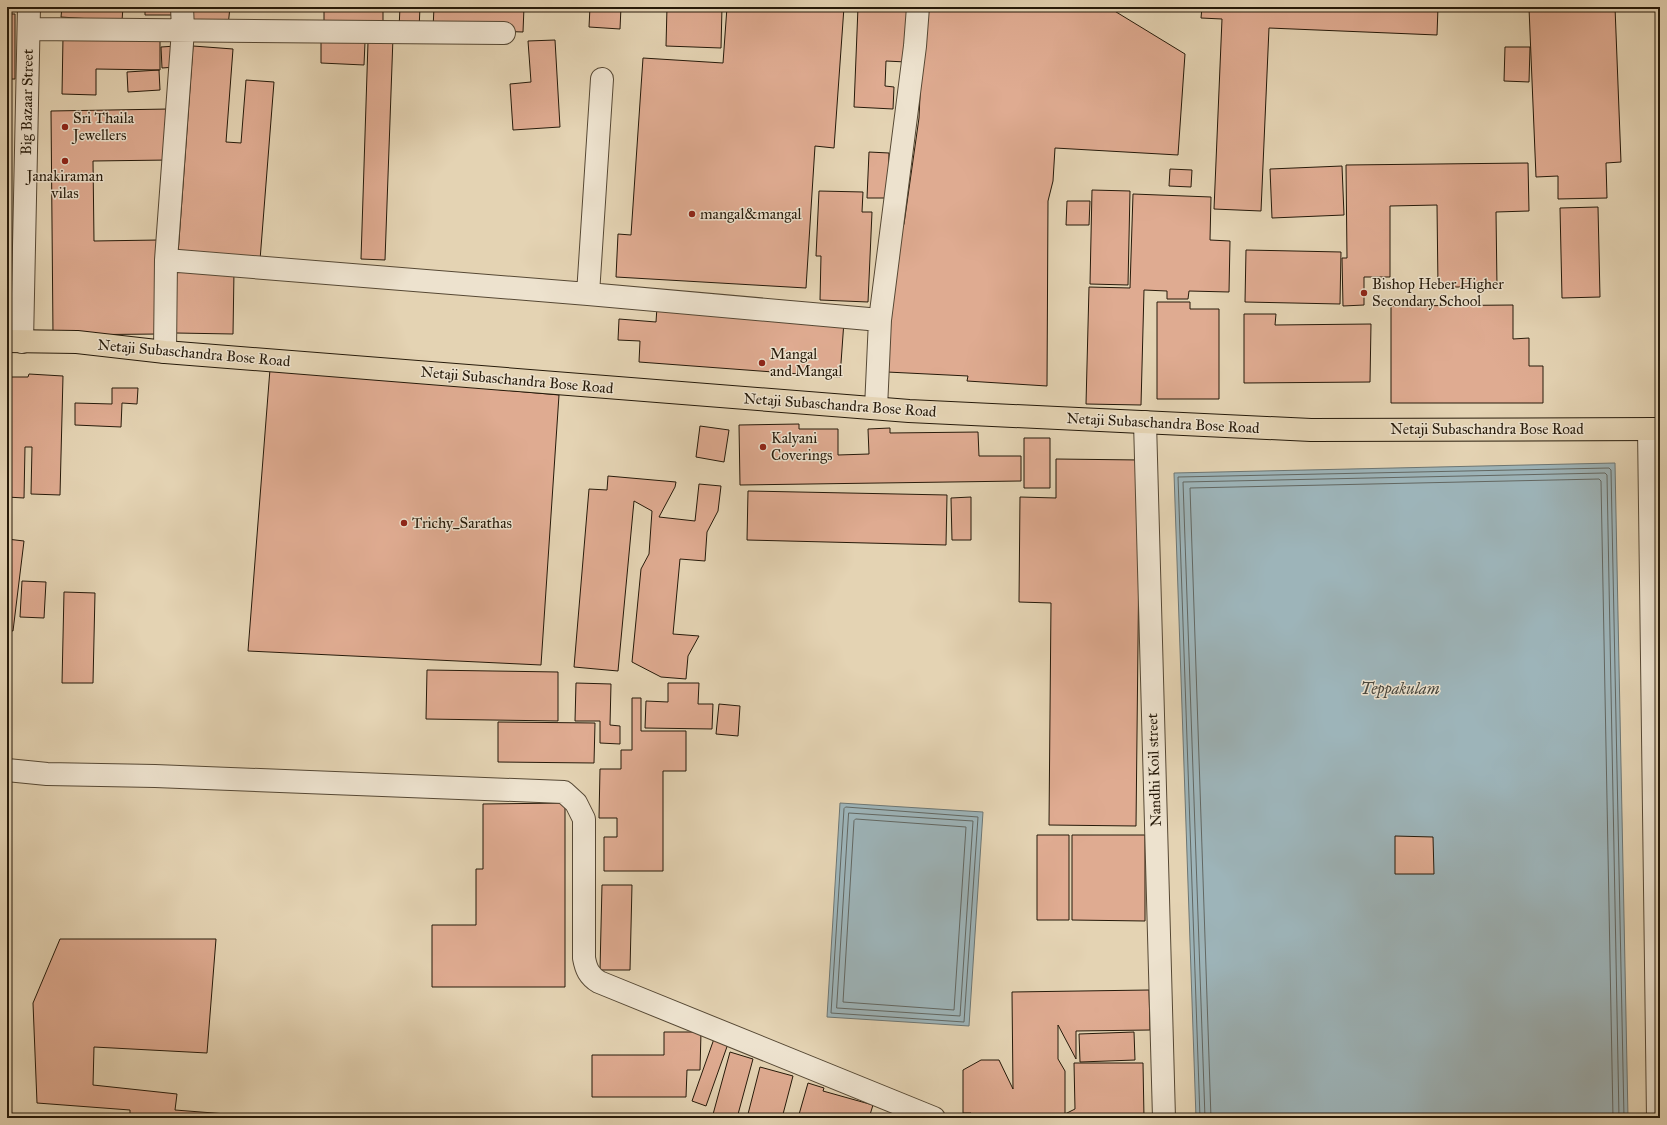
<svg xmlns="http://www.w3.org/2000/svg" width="1667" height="1125" viewBox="0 0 1667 1125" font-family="'IM FELL Great Primer',serif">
<rect width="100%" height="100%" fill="#e4d3b3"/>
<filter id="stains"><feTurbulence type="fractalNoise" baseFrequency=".005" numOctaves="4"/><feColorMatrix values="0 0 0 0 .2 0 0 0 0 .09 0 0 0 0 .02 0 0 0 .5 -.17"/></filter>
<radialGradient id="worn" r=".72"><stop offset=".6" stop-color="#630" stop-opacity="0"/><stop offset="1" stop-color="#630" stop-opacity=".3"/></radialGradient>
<path fill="#9db4b9" stroke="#6d7673" d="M1615 463 1628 1118H1196L1174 473Z
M840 803 983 812 969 1026 827 1017Z"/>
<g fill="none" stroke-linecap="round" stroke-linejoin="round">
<path stroke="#626762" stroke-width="1" d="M846 807 978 817 964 1022 831 1013 844 809Z
M849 813 973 821 960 1016 837 1008Z
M856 819 966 827 954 1010 843 1002 854 821Z
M1200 1118 1178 477 1609 468 1611 470 1624 1118
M1205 1118 1183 482 1605 473 1607 475 1619 1118
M1211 1118 1190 488 1599 479 1601 481 1613 1118"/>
</g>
<path fill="#dfab91" stroke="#261a0a" d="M62 7H123L122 21 61 17Z
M145 7H178V15H145Z
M193 7H230L228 26 192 23Z
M324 7H383V28H324Z
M400 7H420L419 30 399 29Z
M434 7H524L523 32 433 29Z
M590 7H621L620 29 589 27Z
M667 7H722L721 48 666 46Z
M727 7H844L834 148 815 146 806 288 616 277 618 234 631 235 643 58 723 63Z
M858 7H908L906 62 886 61 885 86 894 87 893 109 854 107Z
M924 7H1079L1087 10 1091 7H1108L1185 54 1178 155 1055 148 1053 181 1048 201 1047 386 967 381 968 376 887 372 893 269 900 232 904 224 919 118Z
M1202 7H1438L1437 35 1269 28 1261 211 1214 209 1222 19 1201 18Z
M1564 7H1615L1621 162 1606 163 1607 198 1558 199V176L1536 177 1529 8Z
M7 14H15V79H7Z
M321 35 393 37 385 260 361 259 368 42H365L364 65 321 63Z
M63 37 160 38V70L96 69V95L62 94Z
M555 40 560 127 513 130 510 84 531 82 528 41Z
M176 46V67L162 68 161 47Z
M193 46 233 49 226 142 241 143 246 80 274 82 260 260 178 254Z
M1505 47H1530L1529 82 1504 81Z
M159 70 160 90 128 92 127 72Z
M7 99H11V138H7Z
M169 109V160L93 161 94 241 158 240 159 334 53 335 51 111Z
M869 152 889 153 888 198H867Z
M1528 163 1529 211 1496 212 1497 287H1438L1437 205 1390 206V277H1364V305L1343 306 1342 258H1347L1346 165Z
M1342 166 1344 215 1272 218 1270 169Z
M1170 169 1192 170 1191 187 1169 186Z
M1092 190 1130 191 1128 285 1090 284Z
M819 191 863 192 862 212H872L868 302 820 300 821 256H816Z
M1133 194 1211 197 1210 240 1230 241 1229 292 1189 291 1188 299H1167V291L1144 290 1141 405 1086 404 1089 287 1130 288Z
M1067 201H1090L1089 225H1066Z
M1598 207 1600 297 1562 298 1560 208Z
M1657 240H1660V283Z
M1246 250 1341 252 1340 304 1245 302Z
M176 270 234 271 233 334 176 333Z
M1157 302H1190V309H1219V399H1157Z
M1513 305V339L1529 338V366H1543V403H1391V306Z
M657 307 844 321 840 377 639 362 640 341 618 340 619 319 656 322Z
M1244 314H1276L1275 325 1371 324 1370 382 1244 383Z
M270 369 559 395 541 665 248 651Z
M29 374 63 376 60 495 31 494 32 447H25L24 498 7 497V377H28Z
M112 388H138L137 404 122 403 121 427 75 425V403L112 404Z
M799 424V429H838V455L869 454 868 429 890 428V433L978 432 979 456H1021V481L740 485 739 425Z
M700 426 729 430 724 462 696 457Z
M1024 438H1050V488H1024Z
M1056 459 1140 460 1136 826 1049 825 1051 603 1019 602 1020 497 1056 498Z
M608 476 676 482 675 487 659 517 695 521 699 484 721 486 718 511 707 532 705 561 680 559 673 634 699 636 688 656 686 679 661 677 632 662 641 569 649 554 652 511 634 501 618 671 574 667 589 489 607 490Z
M748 491 947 495 946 545 747 540Z
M971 497V540H952L951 498Z
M7 539 24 541 13 631 7 630Z
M22 581 46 582 44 618 20 617Z
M64 592 95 593 93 683H62Z
M427 670 558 672V721L426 719Z
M576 683 611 684 610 725 620 726V744L600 743V721H575Z
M668 683H699L698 704H713L712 729 645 728 646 701 668 702Z
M632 698H641V731H686V771H663V871H604V837H617V818H599L600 769H621V750H632Z
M719 704 740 706 738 736 716 734Z
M498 722 595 723 594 763 498 762Z
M565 803V987H432V925H476V869H483V804Z
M1037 835H1069V920H1037Z
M1072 835H1145V921L1072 920Z
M1395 836 1433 837 1434 874H1395Z
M602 885H632L630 970H600Z
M60 939H216L207 1053 94 1047 93 1085 177 1094 175 1110 278 1118H130V1110L37 1103 33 1003Z
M1149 990 1150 1030 1076 1031V1059L1058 1025V1059L1065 1071V1114L1075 1109 1074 1063H1143L1144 1118H971V1113H963V1070L981 1060H999L1013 1089 1012 992Z
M664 1032H701L700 1070H687L686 1097H592V1055H664Z
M1134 1032 1135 1060 1080 1062 1079 1034Z
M715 1036 729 1041 706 1106 692 1101Z
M730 1052 753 1059 737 1118H712Z
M760 1067 793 1076 782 1118H747Z
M808 1083 824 1088 823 1091 873 1105 869 1118H798Z"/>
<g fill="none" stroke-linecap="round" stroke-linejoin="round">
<defs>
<path id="minor" d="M29 29 504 33
M166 260 183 30 182 7
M588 294 602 79
M880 320 915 46 918 7
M22 342 29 7
M165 352 166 260 588 294 880 320 876 408
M1145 422 1164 1118
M1649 429 1658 1118
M7 770 47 774 155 776 564 792 576 803 584 819V958C586 969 589 976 599 982L934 1118"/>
<path id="major" d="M7 341 77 342 165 352 909 411 1311 430 1660 429"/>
</defs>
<use href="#minor" stroke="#564834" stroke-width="24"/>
<use href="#major" stroke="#261a0a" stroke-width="24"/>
<use href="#minor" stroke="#ede2ce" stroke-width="22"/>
<use href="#major" stroke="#e4d3b3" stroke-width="22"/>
</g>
<g fill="#8f2418" stroke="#ede2ce" stroke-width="1.5">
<circle cx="65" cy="127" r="4"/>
<circle cx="65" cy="161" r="4"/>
<circle cx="692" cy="214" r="4"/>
<circle cx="1364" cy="293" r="4"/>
<circle cx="762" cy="363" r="4"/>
<circle cx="763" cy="447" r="4"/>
<circle cx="404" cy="523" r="4"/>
</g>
<g text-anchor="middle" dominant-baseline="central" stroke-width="3" stroke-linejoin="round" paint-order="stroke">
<g font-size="15" fill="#261a0a" stroke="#ede2ce">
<text transform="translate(27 102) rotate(-89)">Big Bazaar Street</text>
<text transform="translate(194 353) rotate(5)">Netaji Subaschandra Bose Road</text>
<text transform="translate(517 380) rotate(5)">Netaji Subaschandra Bose Road</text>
<text transform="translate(840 405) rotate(4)">Netaji Subaschandra Bose Road</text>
<text transform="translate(1163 423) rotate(3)">Netaji Subaschandra Bose Road</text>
<text x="1487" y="429">Netaji Subaschandra Bose Road</text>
<text transform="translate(1154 770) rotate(-92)">Nandhi Koil street</text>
</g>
<g font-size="15" fill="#261a0a" stroke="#ede2ce" text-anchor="start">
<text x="73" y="118">Sri Thaila<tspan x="73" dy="17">Jewellers</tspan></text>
<text x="65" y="176" text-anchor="middle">Janakiraman<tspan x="65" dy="17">vilas</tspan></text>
<text x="700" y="214">mangal&amp;mangal</text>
<text x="1372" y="284">Bishop Heber Higher<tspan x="1372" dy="17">Secondary School</tspan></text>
<text x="770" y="354">Mangal<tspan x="770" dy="17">and Mangal</tspan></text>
<text x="771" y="438">Kalyani<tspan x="771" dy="17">Coverings</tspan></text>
<text x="412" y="523">Trichy_Sarathas</text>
</g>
<g font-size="16" font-style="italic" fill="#4a483f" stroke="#ede2ce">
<text x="1400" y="688">Teppakulam</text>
</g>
</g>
<rect width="1667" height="1125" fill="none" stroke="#e4d3b3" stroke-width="24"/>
<rect x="8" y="8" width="1651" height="1109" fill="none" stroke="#261a0a" stroke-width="2"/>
<rect x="12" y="12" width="1643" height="1101" fill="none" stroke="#261a0a"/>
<rect width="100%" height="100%" filter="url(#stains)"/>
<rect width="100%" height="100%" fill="url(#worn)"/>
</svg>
